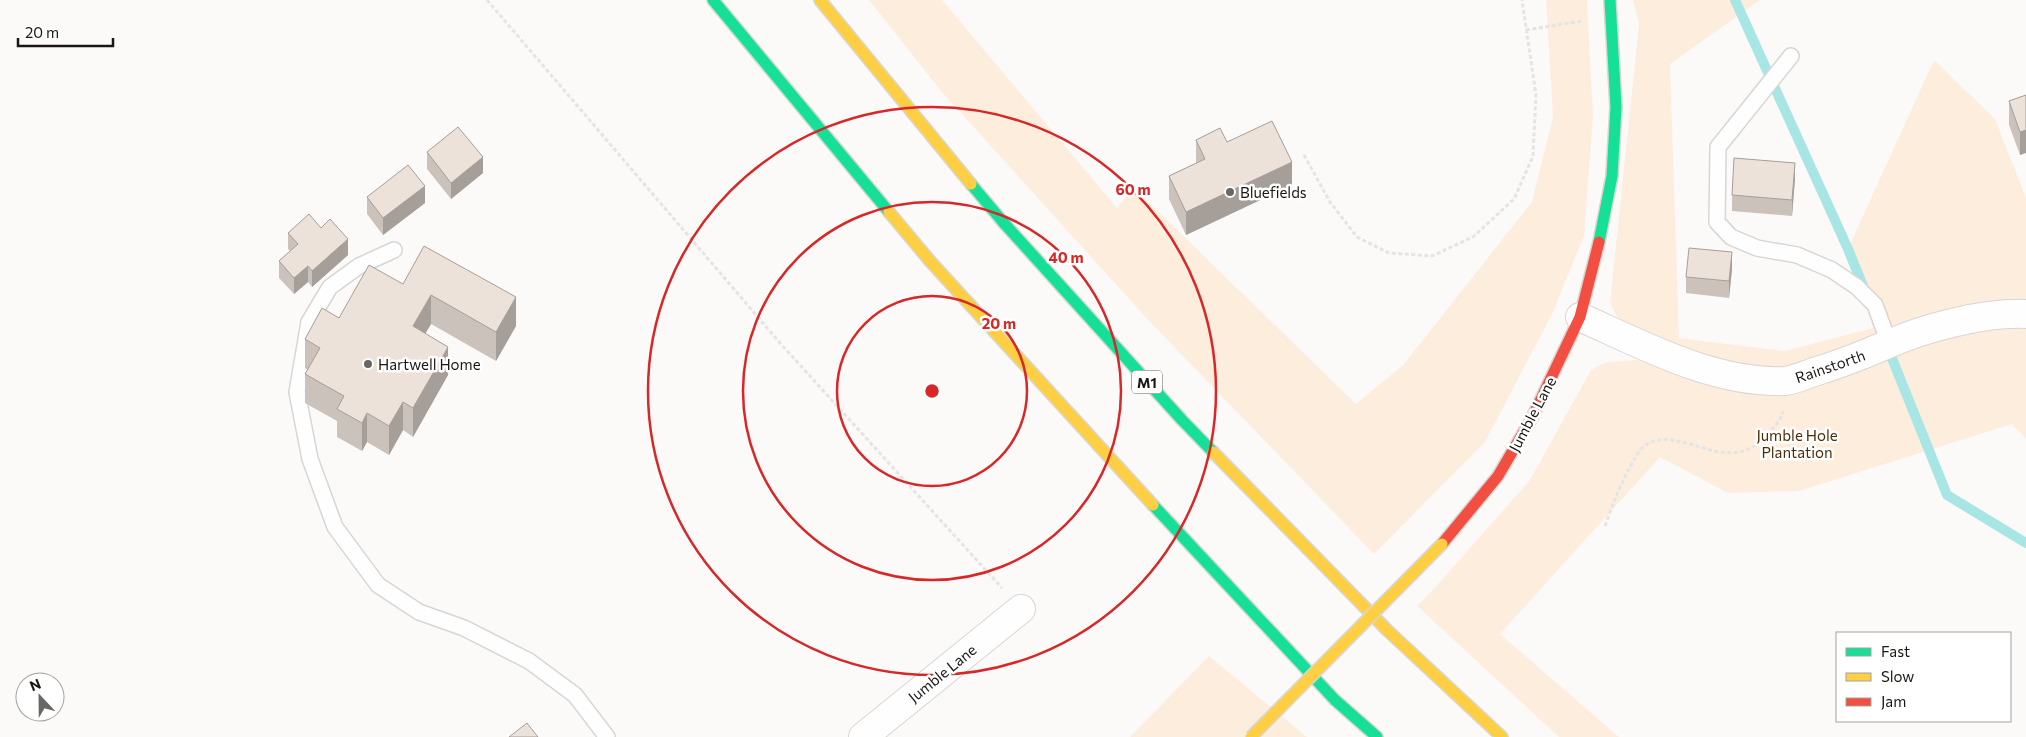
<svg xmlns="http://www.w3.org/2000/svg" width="2026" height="737" viewBox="0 0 2026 737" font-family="Commissioner,sans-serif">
<rect width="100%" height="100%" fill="#fcfaf8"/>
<path fill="#fdeddd" d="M869 0H942L1117 208 1133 187 1356 404 1403 365 1532 202 1553 116 1546 0H1587L1593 116 1584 236 1552 314 1485 442 1374 554 1150 322 941 91Z
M1633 0H1760L1670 64 1679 338 1785 351 1873 328 1848 249 1934 60 1995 119 2026 198V439L2012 424 1799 491 1728 493 1660 457 1500 634 1619 737H1559L1417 606 1440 582 1530 480 1591 370 1607 362 1638 360 1610 303 1639 24Z
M1209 656 1307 737H1130Z"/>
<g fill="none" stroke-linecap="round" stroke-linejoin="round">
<path stroke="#a7e6e5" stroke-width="10" d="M1735 0 1848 249 1865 291
M1887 346 1947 495 2026 543"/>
<defs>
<path id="lane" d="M1791 56 1718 147 1717 222 1731 237 1757 248 1797 255 1832 270 1857 287 1875 305 1889 343
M394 250 359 266 330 287 309 322 297 392 310 459 335 527 378 585 419 612 464 628 529 661 575 695 607 737"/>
<path id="street" d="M1580 317C1643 345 1714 384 1785 381 1794 380 1803 376 1811 373 1837 365 1861 356 1886 345 1924 328 1984 312 2026 314
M863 737 1021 609"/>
<path id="fast" d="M713 0 889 212
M971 184 1003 222 1182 420 1213 452
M1599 242 1612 176 1616 107 1610 0
M1153 505 1335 700 1377 737"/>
<path id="slow" d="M820 0 971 184
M889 212 930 261 1153 505
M1213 452 1387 630 1502 737"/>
<path id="jam" d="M1442 544 1498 476 1532 418 1580 317 1599 242"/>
</defs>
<use href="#lane" stroke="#d8d6d3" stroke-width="18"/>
<use href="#street" stroke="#d8d6d3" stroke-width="30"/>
<use href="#fast" stroke="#d8d6d3" stroke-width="14"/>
<use href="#slow" stroke="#d8d6d3" stroke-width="14"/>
<use href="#jam" stroke="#d8d6d3" stroke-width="14"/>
<path stroke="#e4e4e4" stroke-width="3" stroke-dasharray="4 2.5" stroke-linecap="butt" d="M487 0 780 343 1002 588
M1526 30 1582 21
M1304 155 1330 202 1357 237 1389 253 1432 256 1473 237 1514 199 1533 156 1536 95 1522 0
M1605 526C1613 503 1621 482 1634 460 1636 457 1639 450 1642 448 1676 418 1726 481 1766 436 1773 428 1781 421 1783 411"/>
<use href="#lane" stroke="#fffefe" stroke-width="15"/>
<use href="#street" stroke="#fffefe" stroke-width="28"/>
<use href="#fast" stroke="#16e098" stroke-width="11"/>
<use href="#slow" stroke="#ffcf43" stroke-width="11"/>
<use href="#jam" stroke="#f24e42" stroke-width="11"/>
<defs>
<path id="slow-bridge" d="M1251 737 1442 544"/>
</defs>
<use href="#slow-bridge" stroke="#d8d6d3" stroke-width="14" stroke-linecap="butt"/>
<use href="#slow-bridge" stroke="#ffcf43" stroke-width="11"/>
</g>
<path fill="#cbc2bb" d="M2026 95 2020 155 2009 125V101Z
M1196 140 1227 142 1292 185 1186 235 1169 199V176L1196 163Z
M427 152 483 173 451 199 427 169Z
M1795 179 1792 216 1732 211V195Z
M367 197 425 203 383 235 367 214Z
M321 228 348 255 312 287 308 282 294 294 279 278V261L290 251 288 249V233Z
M1732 269 1729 298 1686 293V277Z
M403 284 516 326 496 361 431 324 425 333 448 375 413 437 403 430 389 455 367 442 362 451 337 437V421L305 403V374L308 370 305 368V339L339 318Z"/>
<path fill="#a59e99" d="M2026 130V153L2020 155V132Z
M483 157V173L451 199V183Z
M1292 162V185L1186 235V212Z
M1795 163V179L1792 216V200Z
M425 186V203L383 235V218Z
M348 239V255L312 287V271Z
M1732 252V269L1729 298V281Z
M308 266V282L294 294V278Z
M431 295V324L413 355V326Z
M516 297V326L496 361V332Z
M448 347V375L413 437V408Z
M403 402V430L389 455V426Z
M367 413V442L362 451V423Z"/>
<path fill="#ece2da" stroke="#a59e99" d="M2026 95V130L2020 132 2009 101Z
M1272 121 1292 162 1186 212 1169 176 1205 159 1196 140 1220 128 1227 142Z
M458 127 483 157 451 183 427 152Z
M1734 158 1795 163 1792 200 1732 195Z
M408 165 425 186 383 218 367 197Z
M309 214 321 228 330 219 348 239 312 271 308 266 294 278 279 261 298 244 288 233Z
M424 246 516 297 496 332 431 295 413 326 448 347 413 408 403 402 389 426 367 413 362 423 337 409 344 396 305 374 320 348 305 339 322 308 339 318 369 265 403 284Z
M1689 248 1732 252 1729 281 1686 277Z
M527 723 538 737H509Z"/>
<g fill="none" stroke="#d62828" stroke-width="2.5">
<circle cx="932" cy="391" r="95"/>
<circle cx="932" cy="391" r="189"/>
<circle cx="932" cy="391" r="284"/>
</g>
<g fill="#696663" stroke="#fff" stroke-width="2">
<circle cx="1230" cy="192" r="5"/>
<circle cx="368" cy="364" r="5"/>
</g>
<g text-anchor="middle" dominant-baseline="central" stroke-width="5" stroke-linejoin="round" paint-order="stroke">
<rect fill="#fff" stroke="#5f5c5a" stroke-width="1" x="1132" y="370.5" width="30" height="23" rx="4"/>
<g font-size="14" font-weight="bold" fill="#1a1613">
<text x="1147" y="382">M1</text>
</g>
<g font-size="15" fill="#1a1613" stroke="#fff" text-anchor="start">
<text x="1240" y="192">Bluefields</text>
<text x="378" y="364">Hartwell Home</text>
</g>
<g font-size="15" fill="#1a1613" stroke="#fff">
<text transform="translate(1830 366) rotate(-19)">Rainstorth</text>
<text transform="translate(1532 414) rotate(-62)">Jumble Lane</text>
<text transform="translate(942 673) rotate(-39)">Jumble Lane</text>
</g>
<g font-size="15" fill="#4c2c03" stroke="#fff">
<text x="1797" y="435">Jumble Hole<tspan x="1797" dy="17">Plantation</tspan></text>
</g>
</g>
<circle cx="932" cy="391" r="8" fill="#d62828" stroke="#fff" stroke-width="2.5"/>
<g font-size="15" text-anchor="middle" font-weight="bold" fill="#d62828" stroke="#fff" stroke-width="5" stroke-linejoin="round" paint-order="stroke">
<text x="1133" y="195">60 m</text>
<text x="1066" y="263">40 m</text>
<text x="999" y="329">20 m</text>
</g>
<rect x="1836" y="632" width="175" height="90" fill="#ffffff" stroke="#a3a2a1"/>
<rect x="1846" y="648" width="25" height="8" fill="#16e098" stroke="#a3a2a1"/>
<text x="1881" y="657" font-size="15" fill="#1a1613">Fast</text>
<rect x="1846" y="673" width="25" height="8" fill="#ffcf43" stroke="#a3a2a1"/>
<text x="1881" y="682" font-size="15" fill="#1a1613">Slow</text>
<rect x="1846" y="698" width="25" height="8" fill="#f24e42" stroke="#a3a2a1"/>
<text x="1881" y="707" font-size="15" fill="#1a1613">Jam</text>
<g transform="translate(40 697) rotate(338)"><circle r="24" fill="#ffffff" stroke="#a3a2a1"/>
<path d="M0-4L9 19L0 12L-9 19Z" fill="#696663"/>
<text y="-8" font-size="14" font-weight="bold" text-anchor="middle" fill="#1a1613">N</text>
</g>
<path d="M18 38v8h95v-8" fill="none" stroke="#1a1613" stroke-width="2.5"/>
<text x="25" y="38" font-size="15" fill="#1a1613" stroke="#ffffff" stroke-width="4" paint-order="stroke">20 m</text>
</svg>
